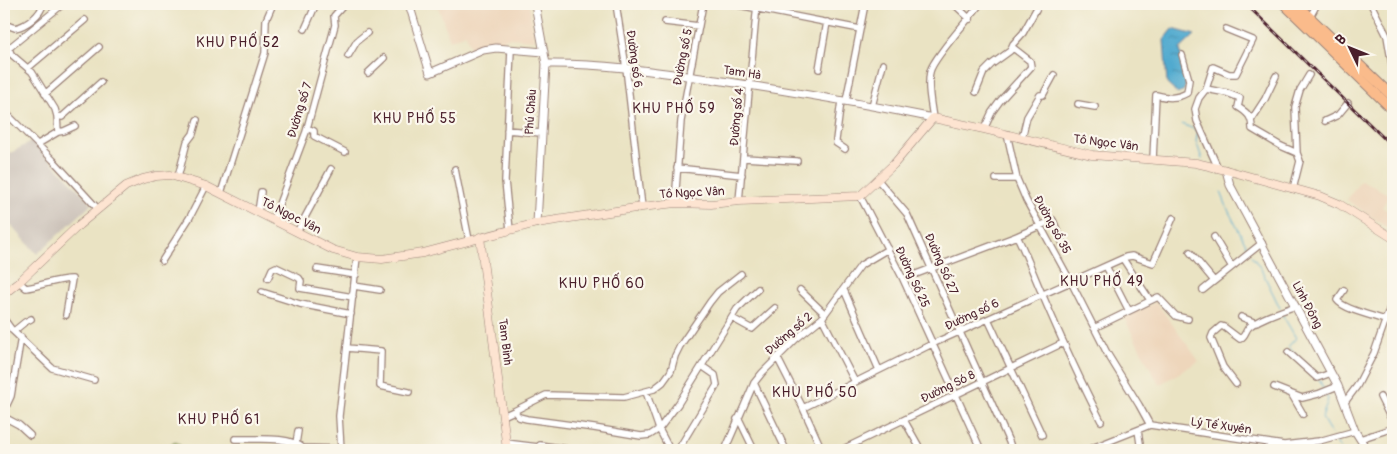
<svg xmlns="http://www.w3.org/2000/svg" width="1397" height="454" viewBox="0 0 1397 454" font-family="Pangolin,sans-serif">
<defs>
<pattern id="park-tufts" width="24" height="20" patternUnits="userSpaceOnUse" patternTransform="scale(1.25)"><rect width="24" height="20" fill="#aacb74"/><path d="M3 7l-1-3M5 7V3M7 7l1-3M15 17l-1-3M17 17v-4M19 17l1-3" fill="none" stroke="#94ae65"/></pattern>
<pattern id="water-ripples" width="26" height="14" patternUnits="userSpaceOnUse" patternTransform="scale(1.25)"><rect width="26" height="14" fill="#51aacf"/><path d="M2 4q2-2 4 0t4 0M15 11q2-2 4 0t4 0" fill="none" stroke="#458aa8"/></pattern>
</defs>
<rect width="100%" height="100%" fill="#fbf7ec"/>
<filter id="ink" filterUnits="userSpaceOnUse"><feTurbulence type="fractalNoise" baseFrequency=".02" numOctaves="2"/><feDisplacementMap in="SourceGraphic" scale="10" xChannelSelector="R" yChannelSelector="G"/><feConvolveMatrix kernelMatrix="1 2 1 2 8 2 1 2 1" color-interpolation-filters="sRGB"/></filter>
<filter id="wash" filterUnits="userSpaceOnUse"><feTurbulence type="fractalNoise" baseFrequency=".0096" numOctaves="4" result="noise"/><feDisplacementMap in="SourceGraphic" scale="20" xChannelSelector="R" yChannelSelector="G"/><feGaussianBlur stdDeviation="1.12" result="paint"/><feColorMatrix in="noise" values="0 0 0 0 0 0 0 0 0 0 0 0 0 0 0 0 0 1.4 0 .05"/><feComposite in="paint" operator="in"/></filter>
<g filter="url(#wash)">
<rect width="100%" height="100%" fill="#eae3c3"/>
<path fill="#eed6bb" d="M437 4H529L535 40 508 38 471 51 466 34 450 40Z
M1361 180 1390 195 1382 207 1393 215 1386 227 1347 200Z
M1156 302 1199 361 1159 385 1124 318Z"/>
<path fill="#ccc2b9" d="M32 141 92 204 37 254 4 217V157Z"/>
<path fill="url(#park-tufts)" stroke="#7a7550" d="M176 442 181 446 182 450H164L168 445Z"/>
<path fill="url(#water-ripples)" stroke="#4e647d" d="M1173 29 1195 35 1180 49 1186 84 1184 90 1178 94 1167 84 1164 40Z"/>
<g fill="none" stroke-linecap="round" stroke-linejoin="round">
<path stroke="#51aacf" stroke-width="1" d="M1182 124 1198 131 1196 141 1202 159
M1221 192 1229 212 1248 248
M1252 256 1261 269 1280 308
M1282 314 1296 338 1288 347 1310 368
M1319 379 1323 388
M1326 395 1328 399 1322 418 1332 435
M1334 439 1341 450"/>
</g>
</g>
<g filter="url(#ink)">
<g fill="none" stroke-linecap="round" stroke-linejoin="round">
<defs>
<path id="minor" d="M616 4 626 68 642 207
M733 4 860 29
M954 4 970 19
M1371 4 1387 36 1393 71
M1310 17 1317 4
M665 22 699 26
M4 24 15 28C26 26 41 15 43 4
M305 29 316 4
M348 56 357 41 367 33
M28 68 85 20
M819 69 827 22
M368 73 384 58
M1206 89 1227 93 1240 98 1238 107C1248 113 1252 117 1252 129L1281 146 1297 153
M976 92 984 72 992 64 1010 51 1013 44 1023 33 1039 4
M45 94 99 47
M841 101 836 140V143L845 149
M846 101 865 4
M1078 104 1095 107
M872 106 883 64
M4 111 53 160 98 209
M57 116 62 117 101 82
M933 118C931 103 927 87 930 72 932 59 970 18 980 4
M1252 119 1265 99 1276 76
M1325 121 1338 115 1348 103
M307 128 314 131V136L345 152
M984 129 992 112 1000 101 1031 67 1030 61 1012 47
M507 130 541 133
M58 132 57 116 55 109 32 72 11 54 9 48 63 4
M1007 134 1017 179 1026 200 1071 282 1107 353 1139 405 1150 425
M1022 138 1027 117 1040 95H1043L1054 75
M38 144 58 132 64 131 75 126
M744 158 797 161
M1153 159 1156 95C1168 98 1176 99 1187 93L1189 80 1182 55
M677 168 742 175
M1218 168 1197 121 1195 109 1199 98 1206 89 1213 67 1229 74H1236L1253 40 1226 29
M455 169 469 240
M178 177 187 142 193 134 197 120
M996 179H1017
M878 180 907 214 1010 444
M1293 189 1300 161 1297 153 1295 107 1300 90 1309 75
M221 193 265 53 266 20 273 4
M860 196 903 279 981 450
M739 201 757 4
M675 203 681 121 703 4
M258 212 261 192
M273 220 306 132 335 25 334 16 342 7 338 4
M510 230 505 181 511 50
M297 232 331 169
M1017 236C1027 256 1034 276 1043 296 1061 338 1080 380 1101 421
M1214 237 1232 267
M1190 252 1214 281
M1123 259 1150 300
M162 261 190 217 206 186
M1106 266 1129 311
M317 269 356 275
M268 278 272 269 276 267 299 278 301 281 300 288 353 297
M903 279 1017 236 1053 220 1063 244
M19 282 26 288C41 286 56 279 72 279L66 315
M354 286 380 290
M800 290 825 314
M844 290 879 370
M1203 290 1262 243
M1344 290 1337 300C1343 309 1373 316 1385 320
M262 292 300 304 351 314
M1241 317 1256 323
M732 318 752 329 775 308
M822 318 855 382
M4 319 12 330 52 368 94 380
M988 319 1042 435
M1094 328 1158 297 1176 316 1188 319
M14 331 25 322 31 319
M347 348 381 351 380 386 409 392
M1288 352 1317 378 1331 373
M777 357 803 408 822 450
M754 383 786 450
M1236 384 1223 367 1211 338 1213 333 1221 326 1224 327 1240 339C1246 336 1245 331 1249 327 1258 319 1284 310 1296 306
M1274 387 1302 398 1318 394 1338 386
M646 392 659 429 670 450
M1292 395 1303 414
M1380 397 1393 423
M1345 402 1357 386 1374 353 1393 299
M803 408 932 344 1126 257 1132 256 1153 263 1173 218
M4 411 11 396 21 337
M514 411 546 395 624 397 654 389 663 382 671 371 675 356 680 346 710 302 718 292 741 274
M503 416 514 411 519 417 527 419 594 428 641 436 650 435 659 429 678 404 737 309 758 289
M4 417 19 425 30 435
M737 419 740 421 754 450
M904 420 921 450
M1138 430 1141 450
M235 439C254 440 288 435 303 448L340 449
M1360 439 1393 428
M1310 442V450
M506 443 538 447 540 445 574 450
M295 450 298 431
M341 450 339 416 357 257
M678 450 717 385 715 375 702 366
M725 450 754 383 762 373 796 339 822 318 861 265 888 249
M841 450 1063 343
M1087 450 1150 425 1284 445 1319 441 1355 431
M1264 450 1275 445"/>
<path id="tertiary" d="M409 4 430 73 483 50 496 48 544 52
M535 4 546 64 537 223
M546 64C603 63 660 72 716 80 788 91 861 103 933 118
M1226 170 1230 185 1338 386 1355 431 1367 450"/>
<path id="secondary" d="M480 237 507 450
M4 294 19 282 79 225 126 186 143 179 156 176 170 175 206 186 333 250 357 257 382 259 423 253 537 223 642 207 675 203 711 204 739 201 860 196 894 164 933 118 984 129 1092 155 1196 163 1226 170 1320 196 1339 204 1393 238"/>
<path id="trunk" d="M1284 4 1393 110
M1296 4 1393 97"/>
</defs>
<use href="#minor" stroke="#9a8177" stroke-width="8"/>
<use href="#tertiary" stroke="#9a8177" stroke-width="9"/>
<use href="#secondary" stroke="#9a8177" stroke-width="9"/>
<use href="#trunk" stroke="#9a8177" stroke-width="11"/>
<use href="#minor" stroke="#fff" stroke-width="5.5"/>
<use href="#tertiary" stroke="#fff" stroke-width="7"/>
<use href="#secondary" stroke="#fde4d1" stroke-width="8"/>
<use href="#trunk" stroke="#fabb8b" stroke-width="9"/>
<defs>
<path id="rail" d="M1246 4 1393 147"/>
</defs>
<use href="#rail" stroke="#4a1f2b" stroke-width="3"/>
<use href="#rail" stroke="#fbf7ec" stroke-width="1" stroke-dasharray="4" stroke-linecap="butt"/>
</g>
</g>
<g text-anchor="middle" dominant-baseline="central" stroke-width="4.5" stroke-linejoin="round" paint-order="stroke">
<g font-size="12" fill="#4a1f2b" stroke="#fbf7ec">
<text transform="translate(683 57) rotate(-79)">Đường số 5</text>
<text transform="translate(634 59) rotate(82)">Đường số 6</text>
<text transform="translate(742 73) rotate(9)">Tam Hà</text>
<text transform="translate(300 110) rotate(-73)">Đường số 7</text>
<text transform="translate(531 112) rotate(-86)">Phú Châu</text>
<text transform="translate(737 117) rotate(-85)">Đường số 4</text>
<text transform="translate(1106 143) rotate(7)">Tô Ngọc Vân</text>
<text transform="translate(692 193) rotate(-3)">Tô Ngọc Vân</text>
<text transform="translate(291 216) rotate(27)">Tô Ngọc Vân</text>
<text transform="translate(1052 225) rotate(61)">Đường số 35</text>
<text transform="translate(941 264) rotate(66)">Đường Số 27</text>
<text transform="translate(912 277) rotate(65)">Đường Số 25</text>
<text transform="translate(1307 305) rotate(62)">Linh Đông</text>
<text transform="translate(972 315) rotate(-25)">Đường số 6</text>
<text transform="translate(789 334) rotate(-41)">Đường số 2</text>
<text transform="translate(505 342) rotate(83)">Tam Bình</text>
<text transform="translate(948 387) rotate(-26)">Đường Só 8</text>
<text transform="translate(1221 426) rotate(8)">Lý Tế Xuyên</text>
</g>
<g font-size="14" letter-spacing="1" fill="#4a1f2b" stroke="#fbf7ec">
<text x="238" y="42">KHU PHỐ 52</text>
<text x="674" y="108">KHU PHỐ 59</text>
<text x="415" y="118">KHU PHỐ 55</text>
<text x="1102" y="281">KHU PHỐ 49</text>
<text x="602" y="283">KHU PHỐ 60</text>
<text x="815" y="392">KHU PHỐ 50</text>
<text x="219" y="419">KHU PHỐ 61</text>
</g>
</g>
<rect width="1397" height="454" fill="none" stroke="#fbf7ec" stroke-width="20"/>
<g transform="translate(1350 48) rotate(313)" stroke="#fbf7ec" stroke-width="4" paint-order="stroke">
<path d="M0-4L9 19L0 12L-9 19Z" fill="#4a1f2b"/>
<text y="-8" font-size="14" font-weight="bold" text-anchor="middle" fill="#4a1f2b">B</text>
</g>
</svg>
